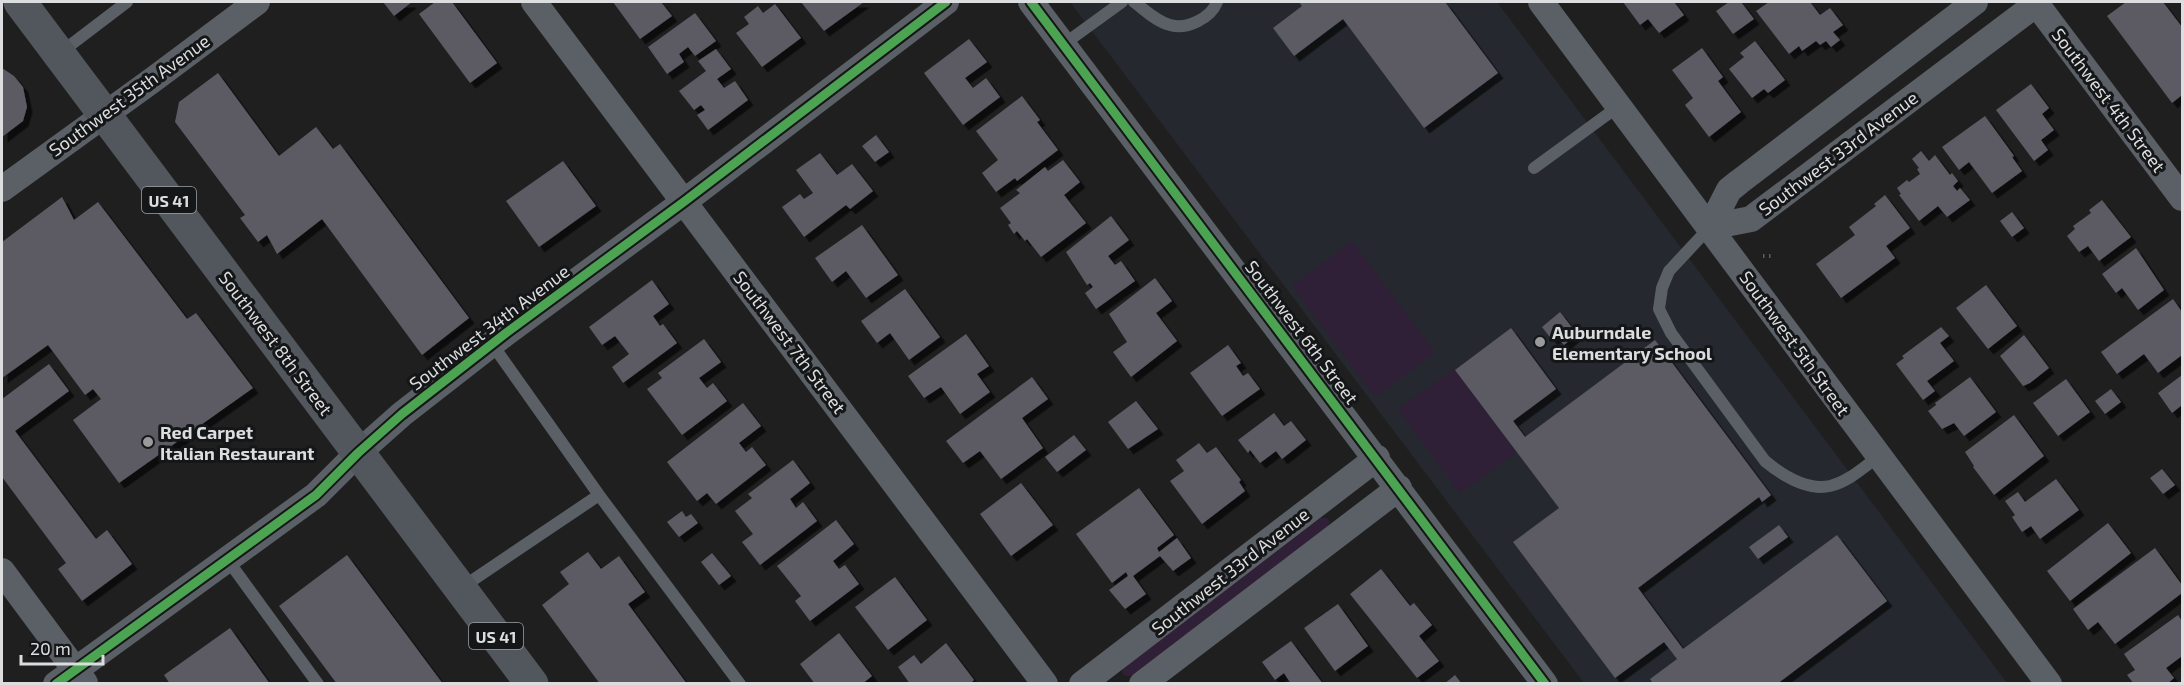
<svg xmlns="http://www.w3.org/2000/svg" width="2184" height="685" viewBox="0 0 2184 685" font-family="'Exo 2',sans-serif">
<defs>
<filter id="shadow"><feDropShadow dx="5.5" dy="5.5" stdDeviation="0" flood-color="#0009"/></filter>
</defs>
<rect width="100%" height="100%" fill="#1f1f20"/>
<path fill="#25282e" d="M1070 2H1497L2007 683H1584Z"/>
<path fill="#302037" d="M1352 241 1435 352 1375 397 1292 286Z
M1454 369 1516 453 1460 493 1398 409Z
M1321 518H1327L1330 522 1328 527 1131 676H1125L1122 672 1124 666Z"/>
<path fill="#5b5a64" filter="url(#shadow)" d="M383 2H412L394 16Z
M435 2H452L497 63 470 83 419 14Z
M613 2H661L672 16 640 39Z
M801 2H864L824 31Z
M1299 2H1445L1498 73 1424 128 1343 19 1294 56 1273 28 1302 6Z
M1623 2H1674L1684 15 1659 33 1648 19 1640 25Z
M1729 2H1741L1754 19 1733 34 1716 11Z
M1769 2H1810L1820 15 1830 8 1843 25 1833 32 1840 40 1831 47 1826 41 1820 45 1816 41 1802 51 1799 46 1789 54 1756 11Z
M2126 2H2163L2182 27V95L2172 103 2107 16Z
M775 4 801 38 762 67 736 33 749 24 744 17 758 6 763 13Z
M695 13 716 41 695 56 688 47 679 54 684 62 667 74 648 47Z
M969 39 987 62 965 78 973 88 986 78 1000 97 963 125 924 73Z
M1755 41 1785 80 1768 93 1764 89 1752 98 1729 69 1744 57 1740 53Z
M1702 48 1723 77 1718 81 1741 112 1709 137 1685 105 1693 98 1672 70Z
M716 49 731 69 717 79 724 88 735 81 748 100 708 130 697 115 705 110 701 105 694 110 679 91 706 71 698 61Z
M2 68 14 76 23 87 27 107 23 121 2 137Z
M218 73 279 156 316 127 333 149 340 144 469 318 422 355 322 219 277 254 267 235 258 242 240 218 245 215 175 122 179 102Z
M2031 84 2049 108 2042 114 2054 130 2041 140 2048 150 2034 161 1996 110Z
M1022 96 1040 120 1037 122 1058 150 1017 181 1015 178 996 192 982 173 998 160 976 131Z
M1985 116 2014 156 2012 157 2022 171 1992 193 1969 162 1959 170 1942 147Z
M876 135 889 152 875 162 862 146Z
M1921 151 1929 161 1935 155 1950 175 1952 173 1958 181 1953 186 1957 191 1960 188 1970 200 1947 217 1938 206 1919 221 1899 195 1901 194 1897 188 1907 180 1909 182 1920 174 1917 169 1919 168 1912 159Z
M820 153 837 175 852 164 873 191 850 209 846 205 804 237 782 207 800 194 804 199 813 193 796 170Z
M1063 160 1080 182 1064 195 1086 223 1041 257 1027 239 1025 241 1017 231 1014 234 1008 225 1011 223 1000 208 1020 193 1016 190 1045 167 1048 171Z
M563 161 596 206 539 247 506 201Z
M1885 195 1910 228 1886 246 1895 258 1841 298 1816 264 1855 235 1849 227 1876 206 1874 204Z
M62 197 74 220 98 202 187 319 196 313 253 388 119 483 73 420 101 399 93 389 85 395 48 345 2 378V242Z
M2102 200 2131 237 2099 261 2088 246 2079 252 2067 236 2075 229 2073 226 2091 213 2089 210Z
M2012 212 2024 228 2012 237 2000 221Z
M1111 216 1129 240 1108 256 1115 265 1121 261 1135 281 1096 309 1085 293 1093 287 1090 283 1087 285 1066 252Z
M862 225 898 275 866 298 846 271 832 282 815 258Z
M2136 248 2164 290 2138 310 2122 288 2116 293 2102 274Z
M1155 278 1172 301 1156 313 1177 341 1131 377 1113 352 1127 342 1109 314Z
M652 280 669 304 653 316 660 326 663 324 677 343 623 383 612 367 629 354 615 336 602 345 589 327Z
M1986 285 2017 326 1988 349 1956 308Z
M905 289 940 337 909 360 890 333 877 343 861 321Z
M2173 299 2182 312V355L2158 373 2144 354 2117 374 2101 352Z
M1560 312 1577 334 1564 345 1557 337 1552 340 1542 327Z
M1941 327 1949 336 1940 343 1954 361 1927 381 1935 391 1923 400 1896 364 1904 358 1902 356Z
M1511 328 1556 389 1513 421 1525 437 1655 340 1771 495 1762 502 1759 497 1638 588 1683 649 1837 535 1887 601 1777 684H1653L1650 679 1677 659 1664 642 1615 678 1513 542 1559 508 1455 370Z
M966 334 989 366 977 374 990 392 960 414 941 387 924 398 908 376Z
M2024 335 2049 368 2030 383 2023 386 2000 356Z
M704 339 721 362 699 378 707 388 713 383 727 401 682 435 647 389 662 378 658 373Z
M1228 345 1241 363 1236 366 1243 376 1248 373 1260 389 1222 416 1190 373Z
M49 364 69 391 15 431 96 539 107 530 132 564 82 601 58 569 66 563 2 477V399Z
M2182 375V405L2172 413 2158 393Z
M1032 377 1048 399 1022 418 1043 448 1001 479 980 451 963 463 946 441Z
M1970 377 1996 412 1964 436 1954 423 1942 429 1928 411 1936 405 1935 403Z
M2066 379 2090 412 2058 436 2033 403Z
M2111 389 2121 402 2105 414 2095 401Z
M1136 401 1158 429 1128 449 1108 422Z
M743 403 761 426 739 443 746 452 752 447 766 465 716 504 707 493 697 501 667 462Z
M1274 413 1284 426 1291 421 1306 440 1282 459 1276 451 1260 463 1250 450 1248 453 1238 440Z
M2014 415 2044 456 1994 495 1973 467 1974 466 1965 452Z
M1074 435 1086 450 1057 472 1045 457Z
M1199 443 1207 453 1216 447 1241 480 1239 482 1245 491 1202 524 1170 481 1184 471 1176 460Z
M793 460 810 483 790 499 796 508 803 502 817 521 760 565 742 542 753 534 735 511 752 498 748 494Z
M2162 469 2175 485 2163 494 2150 478Z
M2056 479 2079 510 2040 539 2031 526 2022 532 2012 517 2015 515 2005 501 2018 492 2025 502Z
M1021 483 1053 525 1011 556 980 514Z
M1139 488 1174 535 1157 548 1159 552 1177 538 1191 558 1173 571 1160 556 1133 576 1146 594 1125 609 1109 590 1128 576 1126 572 1112 583 1076 534Z
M682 511 686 517 691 514 698 523 679 537 667 522Z
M836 520 854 544 833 561 839 569 845 565 859 584 810 621 795 601 801 596 777 566Z
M2108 523 2131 553 2070 601 2047 571Z
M1779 525 1788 537 1758 559 1749 547Z
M2155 548 2182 585V593L2115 644 2098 622 2088 630 2073 609Z
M588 552 601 569 619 556 645 592 628 604 687 684H600L542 605 569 584 560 572Z
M712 553 731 576 719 585 701 562Z
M347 555 443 684H337L279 606Z
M1381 569 1410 606 1414 603 1432 625 1419 636 1439 661 1417 678 1350 594Z
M895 577 927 620 888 650 855 607Z
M1338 604 1368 646 1335 671 1304 628Z
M2178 615 2182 621V656L2166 668 2174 678 2167 684H2134L2127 675 2135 670 2124 654Z
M230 628 270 684H170L164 675Z
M839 633 872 676 862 684H815L800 664Z
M1291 641 1323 684H1291L1284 673 1275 680 1262 662Z
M946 643 974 680 970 684H910L898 667 914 655 921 664Z
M1455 675 1462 684H1444Z"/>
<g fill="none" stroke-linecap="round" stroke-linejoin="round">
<path stroke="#5a5e61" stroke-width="4" stroke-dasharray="1.5 4.5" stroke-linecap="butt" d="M1763 256H1773"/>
<path stroke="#5a6065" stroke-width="12" d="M1134 2C1145 10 1157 22 1170 25 1187 30 1211 18 1217 2
M1064 44 1122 2
M60 53 127 2
M1534 168 1619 106
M1710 227 1669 271 1662 288 1659 309 1671 333 1765 461C1782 475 1806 491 1830 486 1848 482 1864 467 1879 456
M492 344 599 495 740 684
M227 559 318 684
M461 588 599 495"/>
<path stroke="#5a6065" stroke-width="26" d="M534 2 1045 684
M1031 2 1545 684
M1541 2 2049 684
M2035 2 2182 198
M2 189 154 79 257 2
M1710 227 1751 219 2039 2
M1710 227 1729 190 1739 182 1975 2
M2 571 85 683
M56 684 316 495 358 453 402 414 506 333 685 201 946 2
M1082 684 1377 458
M1142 684 1399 488"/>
<path stroke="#51575c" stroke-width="33" d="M20 2 532 684"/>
<defs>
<path id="cycleway" d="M1031 2 1545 684
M56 684 316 495 358 453 402 414 506 333 685 201 946 2"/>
</defs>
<use href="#cycleway" stroke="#141618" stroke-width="13"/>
<use href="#cycleway" stroke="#4ca352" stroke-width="9"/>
</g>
<g fill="#9a9a9c" stroke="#141618" stroke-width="2">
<circle cx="1540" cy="342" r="6"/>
<circle cx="148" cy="442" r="6"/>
</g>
<g text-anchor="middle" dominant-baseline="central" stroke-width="6" stroke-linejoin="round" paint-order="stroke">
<g fill="#141618" stroke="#a0a1a3" stroke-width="1.5">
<rect x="142" y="187" width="54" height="26" rx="4.5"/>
<rect x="469" y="623" width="54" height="26" rx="4.5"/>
</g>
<g font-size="16" font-weight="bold" fill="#dcddde">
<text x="169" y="200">US 41</text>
<text x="496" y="636">US 41</text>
</g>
<g font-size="18" fill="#dcddde" stroke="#141618">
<text transform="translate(129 95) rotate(-36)">Southwest 35th Avenue</text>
<text transform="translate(2109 100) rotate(53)">Southwest 4th Street</text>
<text transform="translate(1838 153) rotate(-37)">Southwest 33rd Avenue</text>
<text transform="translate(489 327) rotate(-37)">Southwest 34th Avenue</text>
<text transform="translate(1302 332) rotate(53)">Southwest 6th Street</text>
<text transform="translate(790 342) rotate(53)">Southwest 7th Street</text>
<text transform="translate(276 343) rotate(53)">Southwest 8th Street</text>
<text transform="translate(1795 343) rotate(54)">Southwest 5th Street</text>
<text transform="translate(1230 571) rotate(-38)">Southwest 33rd Avenue</text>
</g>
<g font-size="18" font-weight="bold" fill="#dcddde" stroke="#141618" text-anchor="start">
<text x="1552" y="332">Auburndale<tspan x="1552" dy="21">Elementary School</tspan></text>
<text x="160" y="432">Red Carpet<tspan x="160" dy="21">Italian Restaurant</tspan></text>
</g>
</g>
<rect width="2184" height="685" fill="none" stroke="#dcddde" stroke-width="6"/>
<path d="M21 655v9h82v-9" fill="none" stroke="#dcddde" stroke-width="3"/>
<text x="30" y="655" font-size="18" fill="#dcddde" stroke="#141618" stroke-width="4.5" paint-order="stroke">20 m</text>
</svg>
